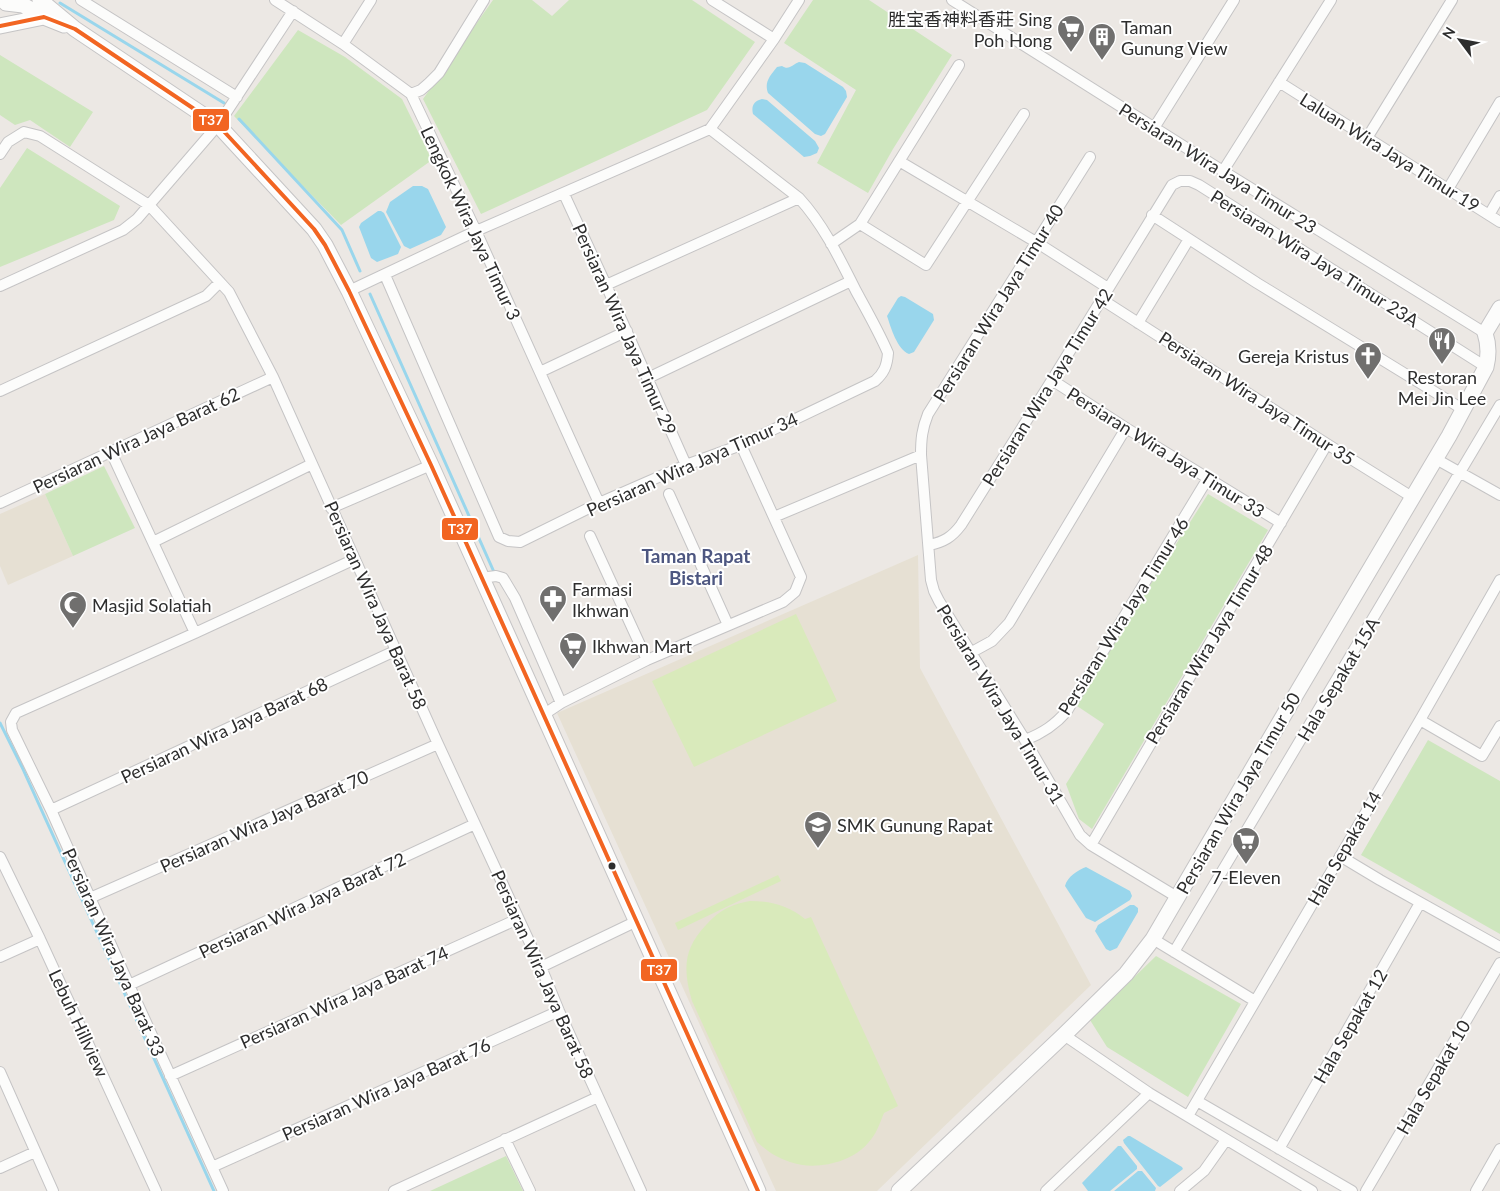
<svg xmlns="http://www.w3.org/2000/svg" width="1500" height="1191" viewBox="0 0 1500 1191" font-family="Lato,'Noto Sans SC',sans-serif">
<rect width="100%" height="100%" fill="#ece8e4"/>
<path fill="#e6e0d3" d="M45 494 73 556 8 585 0 566V514Z
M918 555 920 668 1091 985 877 1191H776L557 713Z"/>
<path fill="#cee6be" d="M493 0H532L552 16 569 0H692L755 42 707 110 481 214 423 99Z
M813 0H869L952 55 893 149 868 193 817 163 856 90 784 43Z
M298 30 345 57 402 99 432 160 341 225 234 116Z
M0 55 93 112 70 147 30 120 15 125 0 115Z
M27 148 120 206 114 220 0 267V188Z
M104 466 135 528 73 556 45 494Z
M1208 494 1268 530 1092 829 1079 819 1066 784 1104 724 1074 704Z
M1428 740 1500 781V934L1361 855Z
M1156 956 1241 1004 1188 1097 1107 1047 1090 1020Z
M506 1156 523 1191H430Z"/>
<path fill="#d9eabb" d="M796 614 837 701 694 767 652 681Z
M778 875 781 881 678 930 675 923Z
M750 901C772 901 789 906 805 919L811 917 898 1106 884 1113C880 1123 876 1135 868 1143 851 1163 815 1171 790 1162 777 1158 767 1151 757 1142L692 1001C683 970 683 949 706 925 721 909 730 905 750 901Z"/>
<path fill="#99d6ec" d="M799 62 805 63 843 87 846 91 847 97 825 134 821 136 815 134 768 93C764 82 770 76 777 67L782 66C789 71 793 64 799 62Z
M762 99 767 100 815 141 819 148 817 153 810 156 804 157 753 114C751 106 754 101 762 99Z
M413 186H422L428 189 446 227 441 235 410 249 404 246 386 212 390 202Z
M378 211H381L384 213 401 247 398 254 377 262 371 258 359 227 361 223Z
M901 296 905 297 933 314 934 320 914 352 909 354C897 349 891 328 887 316L898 298Z
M1086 867 1130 891 1132 896 1130 900 1095 922 1086 918 1065 886C1067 877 1078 870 1086 867Z
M1130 905H1134L1138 908V912L1117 948 1110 951 1106 949 1095 931 1098 925Z
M1128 1136H1130L1182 1167 1183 1169 1160 1187 1158 1186 1124 1143 1123 1140Z
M1118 1146H1121L1137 1166V1169L1110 1191H1088L1082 1183Z
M1138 1171H1142L1156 1188 1155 1191H1114Z"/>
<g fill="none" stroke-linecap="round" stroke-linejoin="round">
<path stroke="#99d6ec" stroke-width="3" d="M60 3 224 103
M239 119 342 230 360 271
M370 294 494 572
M0 723 22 767 214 1191"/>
<defs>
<path id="street" d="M81 0 237 97
M275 0 343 44 411 94 476 231 599 503
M712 0 774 39
M952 0 1223 171 1485 333
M343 44 371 0
M1279 82 1500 222
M411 94 421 90 429 83 439 73 484 0
M1154 128 1234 0
M1367 138 1452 0
M0 154 8 142 24 132 40 136 149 205 229 292 273 377 438 744 541 967 559 1011 641 1191
M1090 157 928 414C922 429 921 439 921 455L931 580 934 591 939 601 1025 740 1080 835 1091 845 1177 897
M899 161 1036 242 1108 288
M1223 171 1331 0
M1448 189 1500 102
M564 194 606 285 686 465
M1152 215 1257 283 1464 410
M1489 215 1500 196
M860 224 926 265 1024 114
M831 244 860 224 959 65
M385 275 499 537 508 541 520 542 599 503 686 465 741 445 875 381C884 373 887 366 888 353 879 332 867 311 856 291 840 259 823 224 799 198L710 129
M606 285 799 198
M0 286 123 230 137 219 218 125 293 11
M349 291 476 231 710 129 774 39 799 0
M1101 299 1327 444 1412 497
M1138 323 1189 239
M540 372 627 331
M648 378 851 281
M1052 380 1126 428 1281 523
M0 391 206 296 220 282
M111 452 195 633
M1436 459 1500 495
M669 494 728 625
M0 503 273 377
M331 508 431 465
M774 517 921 455
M590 536 647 660
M153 542 312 464
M929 545C944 542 952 537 961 525L1052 380 1172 185 1180 181H1190L1199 185 1486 367
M481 578 496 576 503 578 515 598 561 703
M972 652 992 641 1009 623 1126 428
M543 715 561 703 647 660 783 602 795 592 801 577 741 445
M1420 720 1482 756 1500 726
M1025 740C1043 733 1055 725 1067 711L1208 478
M51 810 397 650
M1091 845 1327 444
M1340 856 1380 880 1500 947
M0 857 40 939 156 1191
M90 898 438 744
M1153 939 1255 1001
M1174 952 1500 405
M0 957 40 939
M541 967 637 921
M129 985 475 824
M1064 1035 1149 1093 1312 1191
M0 1072 53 1191
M170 1076 518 919
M1197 1101 1352 1191
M1188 1116 1420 720 1500 580
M505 1139 530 1191
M1279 1149 1420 903
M212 1167 559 1011
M0 1168 35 1152
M223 1191 129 985 51 810 12 730 11 722 16 713 195 633 355 559
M394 1191 598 1097
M1046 1191 1149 1093
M1180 1191 1204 1171 1226 1140
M1366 1191 1500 963
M1476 1191 1500 1149"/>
<path id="secondary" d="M40 0 75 29 218 125 314 229 325 245 349 291 431 465 758 1191
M6 3 23 5 44 17 64 25
M0 26 44 17
M899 1191 1064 1035 1126 974 1153 939 1295 696 1449 436 1486 367C1489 355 1489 345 1485 333L1500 308"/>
</defs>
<use href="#street" stroke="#c5c4c5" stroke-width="12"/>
<use href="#secondary" stroke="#c5c4c5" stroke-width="17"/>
<use href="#street" stroke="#fcfcfb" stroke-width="10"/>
<use href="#secondary" stroke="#fcfcfb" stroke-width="15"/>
<defs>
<path id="bus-1" d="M0 26 44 17 75 29 218 125 314 229 325 245 349 291 431 465 758 1191"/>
</defs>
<use href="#bus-1" stroke="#fff" stroke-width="8"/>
<use href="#bus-1" stroke="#f26522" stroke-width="4"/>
</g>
<defs>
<symbol id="supermarket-pin" viewBox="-11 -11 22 30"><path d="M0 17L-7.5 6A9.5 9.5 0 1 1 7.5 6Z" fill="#706f6e" stroke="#fff"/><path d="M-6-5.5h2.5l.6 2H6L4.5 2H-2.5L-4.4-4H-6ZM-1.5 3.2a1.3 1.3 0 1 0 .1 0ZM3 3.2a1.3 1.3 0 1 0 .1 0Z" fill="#fff"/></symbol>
<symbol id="building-pin" viewBox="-11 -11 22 30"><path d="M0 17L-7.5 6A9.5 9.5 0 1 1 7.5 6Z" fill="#706f6e" stroke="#fff"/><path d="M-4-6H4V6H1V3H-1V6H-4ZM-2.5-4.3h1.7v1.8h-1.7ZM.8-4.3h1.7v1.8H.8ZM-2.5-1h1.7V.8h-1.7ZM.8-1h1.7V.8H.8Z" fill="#fff"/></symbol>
<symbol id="restaurant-pin" viewBox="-11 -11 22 30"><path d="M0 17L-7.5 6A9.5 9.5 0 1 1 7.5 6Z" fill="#706f6e" stroke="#fff"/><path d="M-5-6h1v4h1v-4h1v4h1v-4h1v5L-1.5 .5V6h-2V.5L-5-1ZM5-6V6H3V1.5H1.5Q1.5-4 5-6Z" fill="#fff"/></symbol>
<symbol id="church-pin" viewBox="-11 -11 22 30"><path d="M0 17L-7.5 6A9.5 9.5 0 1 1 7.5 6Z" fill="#706f6e" stroke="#fff"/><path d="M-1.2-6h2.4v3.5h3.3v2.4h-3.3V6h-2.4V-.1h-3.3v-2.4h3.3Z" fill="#fff"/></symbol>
<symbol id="pharmacy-pin" viewBox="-11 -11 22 30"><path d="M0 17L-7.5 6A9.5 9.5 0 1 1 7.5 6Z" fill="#706f6e" stroke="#fff"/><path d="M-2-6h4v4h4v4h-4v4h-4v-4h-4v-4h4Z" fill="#fff"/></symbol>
<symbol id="mosque-pin" viewBox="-11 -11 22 30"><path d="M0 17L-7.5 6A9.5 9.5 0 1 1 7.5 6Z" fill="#706f6e" stroke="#fff"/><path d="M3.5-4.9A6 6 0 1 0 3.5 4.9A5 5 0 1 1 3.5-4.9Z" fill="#fff"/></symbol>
<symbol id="school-pin" viewBox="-11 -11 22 30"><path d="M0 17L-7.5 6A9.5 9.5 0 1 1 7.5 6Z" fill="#706f6e" stroke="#fff"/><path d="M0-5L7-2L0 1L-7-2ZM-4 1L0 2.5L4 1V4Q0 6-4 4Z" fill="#fff"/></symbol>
</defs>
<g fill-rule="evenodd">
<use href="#supermarket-pin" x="1055" y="13" width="32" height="43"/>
<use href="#building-pin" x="1086" y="21" width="32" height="43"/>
<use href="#restaurant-pin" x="1426" y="325" width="32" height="43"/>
<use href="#church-pin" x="1352" y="340" width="32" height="43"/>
<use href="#pharmacy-pin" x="537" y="583" width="32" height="43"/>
<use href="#mosque-pin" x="57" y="589" width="32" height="43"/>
<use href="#supermarket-pin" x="557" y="630" width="32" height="43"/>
<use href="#school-pin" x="802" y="809" width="32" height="43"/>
<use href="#supermarket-pin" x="1230" y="825" width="32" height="43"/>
</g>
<circle fill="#2e2e2e" stroke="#fff" stroke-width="2" cx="612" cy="866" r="4.5"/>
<g text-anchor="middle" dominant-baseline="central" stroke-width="4" stroke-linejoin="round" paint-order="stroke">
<g font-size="18" fill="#2e2e2e" stroke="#fff" text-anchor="start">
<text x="1052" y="19" text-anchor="end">胜宝香神料香莊 Sing<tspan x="1052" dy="21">Poh Hong</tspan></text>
<text x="1121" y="27">Taman<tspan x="1121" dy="21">Gunung View</tspan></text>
<text x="1349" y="356" text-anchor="end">Gereja Kristus</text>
<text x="1442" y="377" text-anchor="middle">Restoran<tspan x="1442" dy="21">Mei Jin Lee</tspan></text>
<text x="572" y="589">Farmasi<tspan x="572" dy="21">Ikhwan</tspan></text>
<text x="92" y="605">Masjid Solatiah</text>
<text x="592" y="646">Ikhwan Mart</text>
<text x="837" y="825">SMK Gunung Rapat</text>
<text x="1246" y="877" text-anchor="middle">7-Eleven</text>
</g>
<g font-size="18" fill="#2e2e2e" stroke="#fff">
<text transform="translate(1390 152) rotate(32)">Laluan Wira Jaya Timur 19</text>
<text transform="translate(1218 168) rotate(32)">Persiaran Wira Jaya Timur 23</text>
<text transform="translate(471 223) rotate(65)">Lengkok Wira Jaya Timur 3</text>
<text transform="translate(1315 258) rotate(32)">Persiaran Wira Jaya Timur 23A</text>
<text transform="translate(998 303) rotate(-58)">Persiaran Wira Jaya Timur 40</text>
<text transform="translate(625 329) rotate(66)">Persiaran Wira Jaya Timur 29</text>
<text transform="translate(1047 387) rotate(-58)">Persiaran Wira Jaya Timur 42</text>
<text transform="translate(1257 398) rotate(33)">Persiaran Wira Jaya Timur 35</text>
<text transform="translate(136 440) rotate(-25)">Persiaran Wira Jaya Barat 62</text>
<text transform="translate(1166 452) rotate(32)">Persiaran Wira Jaya Timur 33</text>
<text transform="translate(692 464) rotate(-24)">Persiaran Wira Jaya Timur 34</text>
<text transform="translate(376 605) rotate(66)">Persiaran Wira Jaya Barat 58</text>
<text transform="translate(1123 616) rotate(-58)">Persiaran Wira Jaya Timur 46</text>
<text transform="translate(1209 644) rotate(-59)">Persiaran Wira Jaya Timur 48</text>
<text transform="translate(1338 679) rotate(-59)">Hala Sepakat 15A</text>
<text transform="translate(1001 704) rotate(59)">Persiaran Wira Jaya Timur 31</text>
<text transform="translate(224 730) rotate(-25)">Persiaran Wira Jaya Barat 68</text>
<text transform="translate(1238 793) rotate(-60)">Persiaran Wira Jaya Timur 50</text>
<text transform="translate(264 821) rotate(-24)">Persiaran Wira Jaya Barat 70</text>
<text transform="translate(1344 848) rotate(-60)">Hala Sepakat 14</text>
<text transform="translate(302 905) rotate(-25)">Persiaran Wira Jaya Barat 72</text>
<text transform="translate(114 952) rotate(66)">Persiaran Wira Jaya Barat 33</text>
<text transform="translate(543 974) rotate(66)">Persiaran Wira Jaya Barat 58</text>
<text transform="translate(344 997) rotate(-24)">Persiaran Wira Jaya Barat 74</text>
<text transform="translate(79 1023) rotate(65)">Lebuh Hillview</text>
<text transform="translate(1350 1026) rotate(-60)">Hala Sepakat 12</text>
<text transform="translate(1433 1077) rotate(-60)">Hala Sepakat 10</text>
<text transform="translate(386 1089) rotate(-24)">Persiaran Wira Jaya Barat 76</text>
</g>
<g font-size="19" font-weight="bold" fill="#4d5680" stroke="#fff">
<text x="696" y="555">Taman Rapat<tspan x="696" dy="22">Bistari</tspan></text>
</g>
</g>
<g stroke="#fff" stroke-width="2">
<rect x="192" y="108" width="38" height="24" rx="5" fill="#f26522"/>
<rect x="441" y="517" width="38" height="24" rx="5" fill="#f26522"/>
<rect x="640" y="958" width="38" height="24" rx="5" fill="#f26522"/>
</g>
<g font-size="14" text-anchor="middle" font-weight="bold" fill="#fff">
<text x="211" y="125">T37</text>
<text x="460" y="534">T37</text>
<text x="659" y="975">T37</text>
</g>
<g transform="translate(1460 40) rotate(302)" stroke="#ffffff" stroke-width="4" paint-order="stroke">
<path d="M0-4L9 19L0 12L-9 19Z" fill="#2e2e2e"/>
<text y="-8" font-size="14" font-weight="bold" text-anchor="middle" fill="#2e2e2e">N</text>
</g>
</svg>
